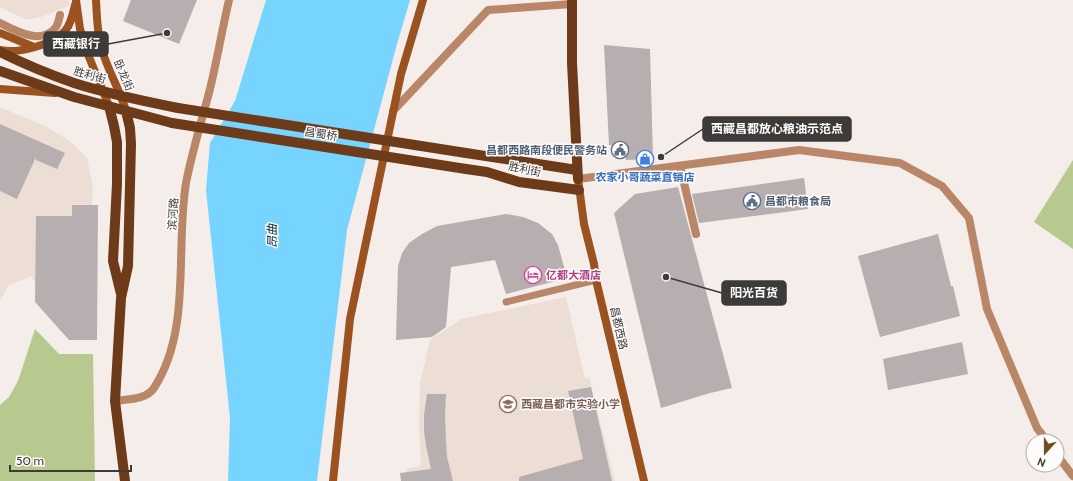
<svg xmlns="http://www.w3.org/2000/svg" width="1073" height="481" viewBox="0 0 1073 481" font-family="Cabin,'Noto Sans SC',sans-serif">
<rect width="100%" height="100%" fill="#f4ede9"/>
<path fill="#ecded5" d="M0 0H69V6L41 17 27 20 0 7Z
M0 107 45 126 70 141 87 158 93 187 86 318 62 320 31 276 8 286 0 301Z
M566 297 585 379 589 377 615 481H409L406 469 421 466 419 426 420 383 430 340 461 319Z"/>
<path fill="#b7c98f" d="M1073 160V249L1034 222Z
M35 329 59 354H93L95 481H0V405L9 397 18 381Z"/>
<path fill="#77d4fe" d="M266 0H410L397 44 347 230 317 481H228L230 418 206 190 210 143 235 101Z"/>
<path fill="#b7afaf" d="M131 0H197L179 44 123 21Z
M604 45 650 49 653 159 626 160 624 154 615 146 609 145Z
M0 124 65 153 57 169 36 160V157L17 199 0 191Z
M804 178 808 209 699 223 692 194Z
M678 187 732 388 710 393 661 408 614 213 635 194Z
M72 205H98L97 340H69L35 302 36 216H72Z
M506 214 523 217 538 223 552 234 558 245 567 278 506 294 495 260 451 267 446 327 432 337 396 340 398 266 402 253 409 243 422 234 437 226Z
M938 234 951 286H953L960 316 880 337 858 256Z
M962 342 968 374 888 390 883 359Z
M591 387 612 481H519V477L583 459 568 391Z
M427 394H446L445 416 446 441 447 457 453 481H401L400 473 431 469 426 446 424 431V415Z"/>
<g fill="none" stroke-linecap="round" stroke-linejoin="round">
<path stroke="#b98768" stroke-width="7" d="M506 302 596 280"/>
<path stroke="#b98768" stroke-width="8" d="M0 23C16 31 42 46 56 27 58 24 59 19 60 15
M393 111 488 10 572 4
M680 166 696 234
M578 179 799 150 900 163 942 186 969 218 987 309 1037 428 1047 441
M115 401C128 399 146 400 154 388 192 330 175 249 186 183 192 152 202 120 210 89 217 60 222 30 229 0
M1057 455 1073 476"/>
<path stroke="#9a5320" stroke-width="8" d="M76 0 80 29 89 57 109 106
M96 0C97 17 97 34 102 50 108 71 120 90 126 111
M0 33 34 47
M0 50C18 54 52 45 65 31 71 24 73 14 75 5
M0 89 55 93
M578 179 584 224 594 264 596 280 606 322 644 481
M333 481 350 319 401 74 423 0"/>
<path stroke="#6d3b19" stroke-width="10" d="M572 0V63L578 179
M0 52C24 64 48 74 74 83 108 94 143 101 178 108
M0 71 74 97 172 123
M109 106 114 126 117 142V184L113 261 121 294
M466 153 577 170
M466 169 487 172 519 182 579 190
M125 481 115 401 121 298 128 266 131 144 130 128 126 111"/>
<path stroke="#6d3b19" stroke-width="10" d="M178 108 466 153
M172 123 466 169"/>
</g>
<defs>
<symbol id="civic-ring" viewBox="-11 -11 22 22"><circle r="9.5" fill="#fefcfa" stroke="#5c6f8a" stroke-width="1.5"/><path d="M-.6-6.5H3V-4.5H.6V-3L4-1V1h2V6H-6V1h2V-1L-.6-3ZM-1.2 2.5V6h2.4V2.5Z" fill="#5c6f8a"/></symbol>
<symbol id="shop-ring" viewBox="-11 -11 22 22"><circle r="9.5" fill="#fefcfa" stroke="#3f7fe0" stroke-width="1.5"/><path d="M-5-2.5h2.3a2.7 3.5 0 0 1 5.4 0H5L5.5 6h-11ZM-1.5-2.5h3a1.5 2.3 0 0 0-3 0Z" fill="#3f7fe0"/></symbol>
<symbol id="hotel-ring" viewBox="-11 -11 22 22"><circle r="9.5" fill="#fefcfa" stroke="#d1479c" stroke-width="1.5"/><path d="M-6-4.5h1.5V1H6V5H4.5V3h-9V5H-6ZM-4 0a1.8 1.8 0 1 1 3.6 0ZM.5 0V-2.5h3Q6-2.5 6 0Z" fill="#d1479c"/></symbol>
<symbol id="school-ring" viewBox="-11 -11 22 22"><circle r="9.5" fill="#fefcfa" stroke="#8d6e63" stroke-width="1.5"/><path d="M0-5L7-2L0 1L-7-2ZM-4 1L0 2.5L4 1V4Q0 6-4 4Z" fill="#8d6e63"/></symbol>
</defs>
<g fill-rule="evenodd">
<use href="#civic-ring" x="610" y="140" width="20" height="20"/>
<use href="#shop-ring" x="635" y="149" width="20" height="20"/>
<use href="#civic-ring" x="742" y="191" width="20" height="20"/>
<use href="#hotel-ring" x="523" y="265" width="20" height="20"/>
<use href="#school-ring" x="498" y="394" width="20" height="20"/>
</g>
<g text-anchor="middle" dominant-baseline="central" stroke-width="3" stroke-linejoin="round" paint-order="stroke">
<g font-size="11" fill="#3d3b39" stroke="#fefcfa">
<text transform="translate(90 75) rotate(16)">胜利街</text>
<text transform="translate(124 75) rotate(67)">卧龙街</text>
<text transform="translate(321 134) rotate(9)">昌蜀桥</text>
<text transform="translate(525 169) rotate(12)">胜利街</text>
<text transform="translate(173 214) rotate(-86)">滨河路</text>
<text transform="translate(619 328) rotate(77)">昌都西路</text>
</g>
<g font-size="11" font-weight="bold" fill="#4e5e75" stroke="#fefcfa" text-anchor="end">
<text x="607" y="150">昌都西路南段便民警务站</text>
<text x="765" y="201" text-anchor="start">昌都市粮食局</text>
</g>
<g font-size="11" font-weight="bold" fill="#366cbe" stroke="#fefcfa">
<text x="645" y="177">农家小哥蔬菜直销店</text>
</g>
<g font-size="11" font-weight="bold" fill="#b23c85" stroke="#fefcfa" text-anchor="start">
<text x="546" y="275">亿都大酒店</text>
</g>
<g font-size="11" font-weight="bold" fill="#785e54" stroke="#fefcfa" text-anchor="start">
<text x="521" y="404">西藏昌都市实验小学</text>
</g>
<g font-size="12" font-style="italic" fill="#022f40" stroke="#fefcfa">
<text transform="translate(272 236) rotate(-91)">昂曲</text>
</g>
</g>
<path fill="none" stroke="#3d3b39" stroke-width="1.5" d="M167 33L108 44M661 157L703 129M666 277L722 293"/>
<g fill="#3d3b39" stroke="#fefcfa" stroke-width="1.5">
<circle cx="167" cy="33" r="4"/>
<circle cx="661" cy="157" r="4"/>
<circle cx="666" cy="277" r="4"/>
</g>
<g fill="#3d3b39" stroke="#3d3b39" stroke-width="1.5">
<rect x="44" y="32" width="64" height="24" rx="4"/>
<rect x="703" y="117" width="148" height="24" rx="4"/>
<rect x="722" y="281" width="64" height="24" rx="4"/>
</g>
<g font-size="12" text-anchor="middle" font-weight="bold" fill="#fff">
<text x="76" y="48">西藏银行</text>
<text x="777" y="133">西藏昌都放心粮油示范点</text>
<text x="754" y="297">阳光百货</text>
</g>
<g transform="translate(1045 453) rotate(201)"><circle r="19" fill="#fefcfa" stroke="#b1afad"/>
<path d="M0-3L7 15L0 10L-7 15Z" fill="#6c5023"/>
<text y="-6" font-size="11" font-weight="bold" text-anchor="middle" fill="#3d3b39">N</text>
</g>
<path d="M10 465v6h121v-6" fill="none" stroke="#3d3b39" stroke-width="2"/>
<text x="16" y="465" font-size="12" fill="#3d3b39" stroke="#fefcfa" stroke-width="3" paint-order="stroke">50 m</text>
</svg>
